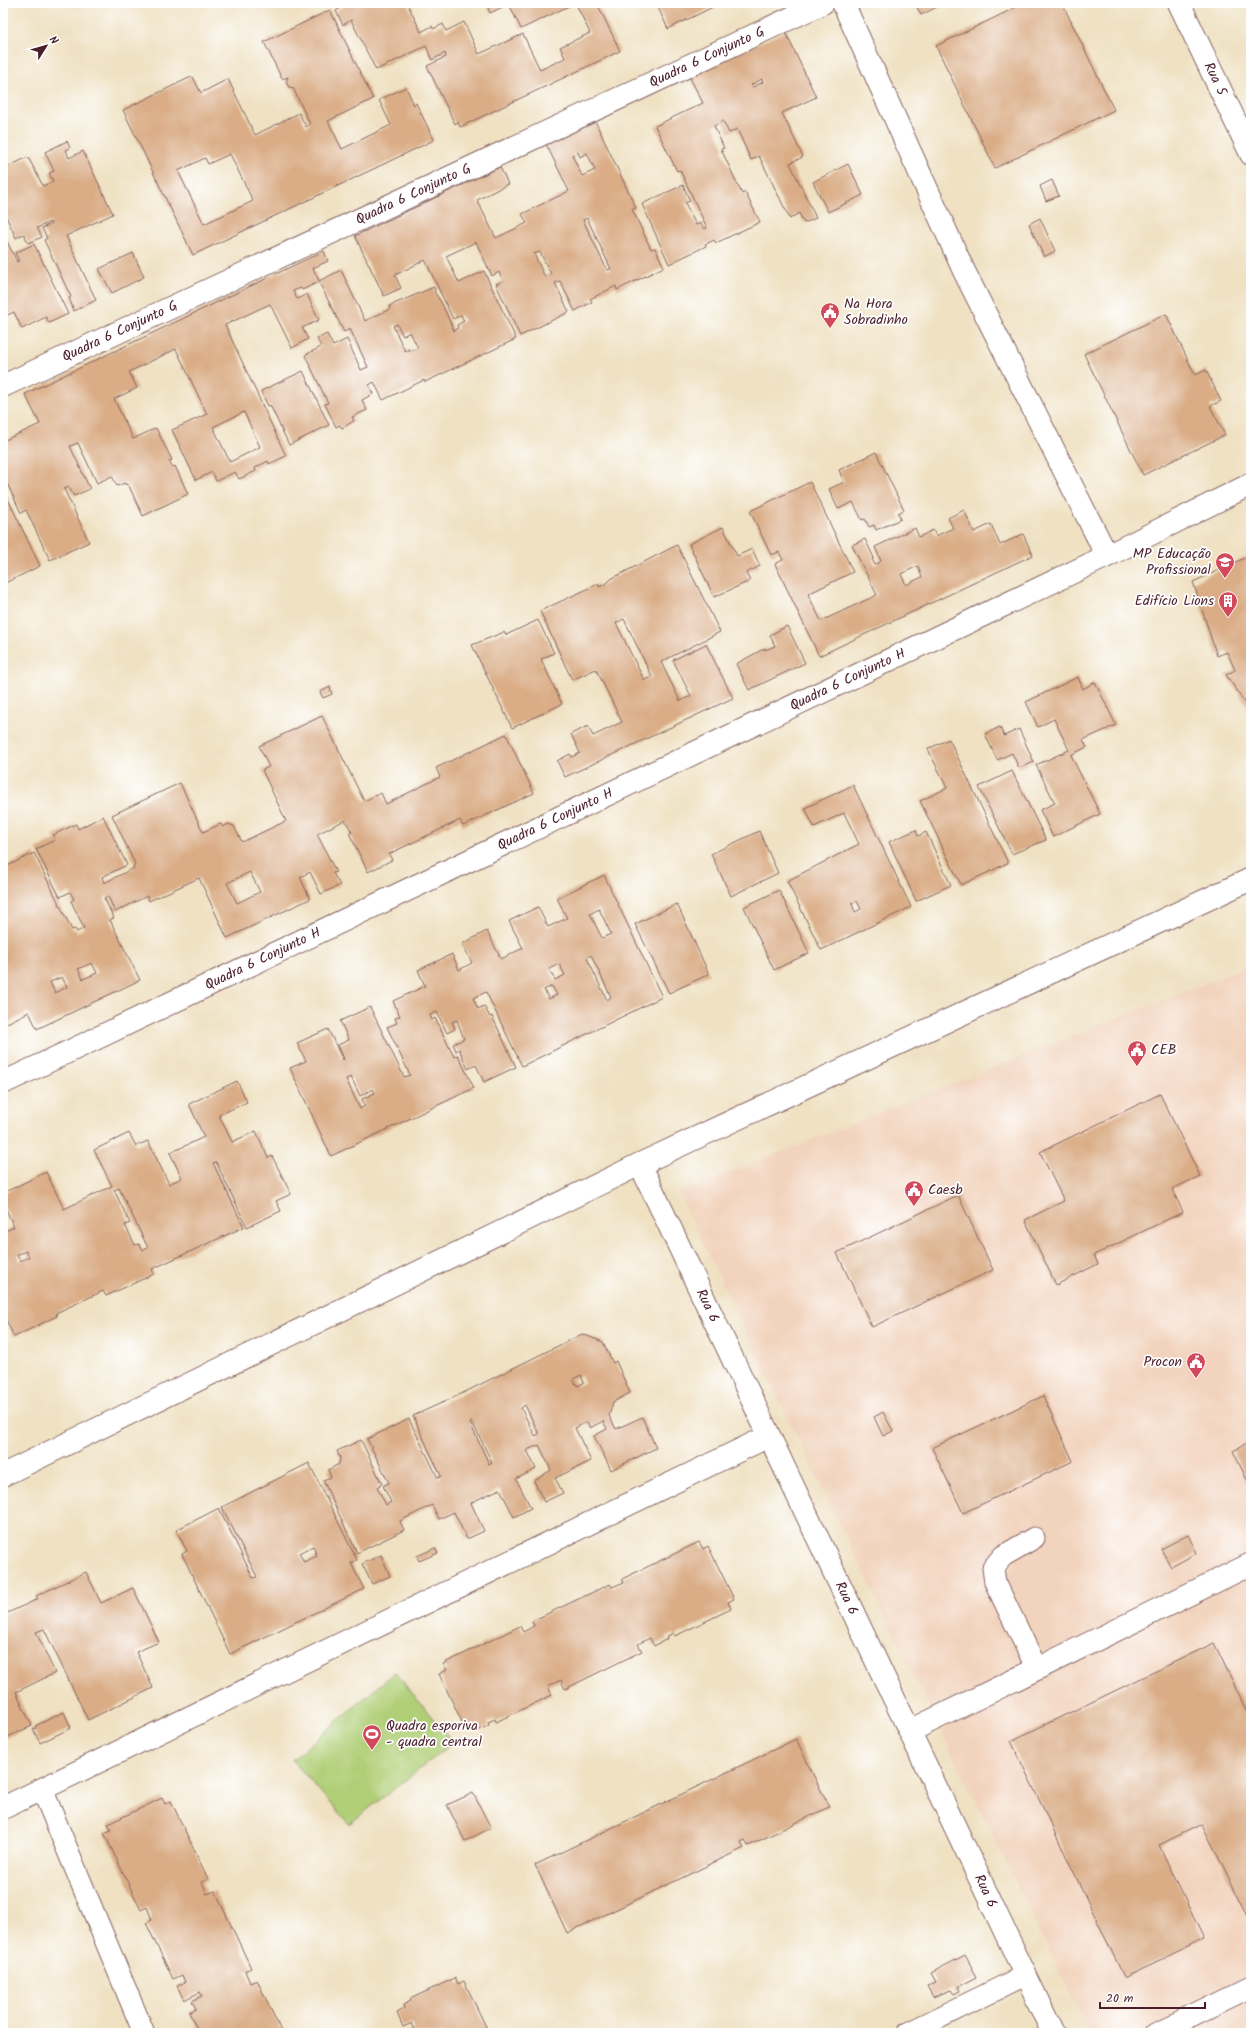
<svg xmlns="http://www.w3.org/2000/svg" width="1254" height="2036" viewBox="0 0 1254 2036" font-family="Kalam,sans-serif">
<rect width="100%" height="100%" fill="#fff"/>
<filter id="ink" filterUnits="userSpaceOnUse"><feTurbulence type="fractalNoise" baseFrequency=".025" numOctaves="2"/><feDisplacementMap in="SourceGraphic" scale="8" xChannelSelector="R" yChannelSelector="G"/><feConvolveMatrix kernelMatrix="1 2 1 2 8 2 1 2 1" color-interpolation-filters="sRGB"/></filter>
<filter id="wash" filterUnits="userSpaceOnUse"><feTurbulence type="fractalNoise" baseFrequency=".012" numOctaves="4" result="noise"/><feDisplacementMap in="SourceGraphic" scale="16" xChannelSelector="R" yChannelSelector="G"/><feGaussianBlur stdDeviation="0.9" result="paint"/><feColorMatrix in="noise" values="0 0 0 0 0 0 0 0 0 0 0 0 0 0 0 0 0 1.4 0 .05"/><feComposite in="paint" operator="in"/></filter>
<g filter="url(#wash)">
<rect width="100%" height="100%" fill="#efe1c2"/>
<path fill="#f2d4be" d="M1251 965V2033H1089L678 1193Z"/>
<path fill="#b0cf77" stroke="#7d7751" d="M395 1672 453 1743 349 1824 292 1760Z"/>
<g id="blocks">
<path fill="#daad87" fill-rule="evenodd" d="M349 3H407L421 32 432 26 433 29 443 24 446 31 464 22 479 54 523 34 540 70 565 58 560 47 590 33 577 6 579 5 578 3H597L620 51 460 127 458 122 455 124 427 66 446 57 445 53 432 60 426 46 376 70 351 20 343 25 336 11Z
M486 3H575L521 29 509 4 490 13Z
M656 3H721L668 29Z
M915 3H945L921 15Z
M1025 3H1062L1114 110 995 168 936 46Z
M330 10 373 99 328 121 342 149 391 125 379 100 406 87 414 105 416 103 434 140 193 255 123 110 189 78 193 77 201 93 228 79 255 135 299 113 306 127 310 124 293 88 289 87 286 82 288 77 282 79 264 42ZM230 154 253 201 204 224 178 171 205 158 208 164Z
M785 31 816 97 782 113 803 157 790 163 816 218 804 223 799 213 790 219 759 156 751 160 737 129 729 133 723 121 714 126 724 148 721 149 742 194 745 192 760 222 716 243 714 240 710 242 705 244 706 246 669 264 642 204 683 185 690 201 685 203 696 225 701 223 704 229 707 228 680 170 677 171 655 126 703 103 689 76ZM762 79 763 82 753 87 751 85Z
M595 121 636 208 632 209 651 249 655 248 664 267 617 290 616 286 590 299 592 302 575 311 560 281 555 283 569 312 520 336 496 284 503 281 499 272 492 276 476 242 446 256 459 283 484 271 516 339 425 382 424 380 383 400 374 382 369 385 373 394 362 400 367 410 352 417 354 421 342 428 340 425 336 427 325 404 328 403 305 355 321 347 317 339 327 334 333 346 347 339 361 370 368 367 350 329 344 332 319 282 302 290 301 288 293 291 297 299 307 294 319 320 302 328 308 339 292 348 270 304 225 325 286 456 269 464 268 461 255 468 256 471 239 479 235 472 216 481 212 472 196 480 172 430 207 414 176 349 129 372 137 388 114 399 133 439 156 428 172 460 169 461 172 467 175 466 188 494 143 516 128 484 126 485 125 483 117 486 112 476 97 483 78 443 70 446 90 489 74 496 69 487 64 489 89 542 50 560 26 510 21 513 5 479 3 480V441L40 424 25 394 324 251 328 261 313 268 319 281 341 270 365 321 390 309 389 306 434 287 435 290 434 291 442 304 454 331 458 328 457 325 464 321 461 315 453 319 425 260 395 275 401 288 384 296 355 236 500 167 508 184 477 200 496 238 527 223 522 214 569 191 546 144ZM578 152 580 157 587 153 595 170 582 176 572 155ZM587 218 611 269 607 270 583 220ZM540 252 551 274 545 277 534 254ZM397 324 403 336 410 332 418 348 410 351 409 349 405 351 393 326ZM244 412 260 447 230 462 213 427Z
M67 141 70 148 66 150 69 158 83 151 113 214 66 236 96 300 74 311 69 298 71 297 44 240 47 238 42 228 51 224 50 222 37 228 42 237 28 243 24 234 16 238 3 210V169L28 157 43 186 53 181 49 173 54 171 45 152Z
M848 164 863 195 828 212 813 182Z
M1052 180 1059 196 1046 201 1040 186Z
M1040 218 1055 251 1044 257 1029 224Z
M3 233 17 262 19 261 15 253 34 244 68 314 49 323 46 317 22 329 14 312 3 317Z
M133 253 144 277 112 293 99 269Z
M1166 314 1195 375 1206 370 1221 401 1210 406 1225 435 1143 475 1084 354Z
M303 371 329 425 289 445 270 405 268 406 261 391Z
M876 452 904 510 898 513 901 519 876 530 874 525 869 527 865 519 862 520 853 502 838 509 829 489 844 482 839 470Z
M810 482 853 572 808 594 821 621 877 595 852 545 865 539 874 558 872 559 875 565 881 561 875 547 915 528 919 537 933 530 936 536 953 528 948 518 964 510 974 532 991 524 1000 545 1023 534 1033 555 819 656 775 564 783 560 779 552 771 555 750 511ZM918 566 922 577 906 585 901 574Z
M5 493 40 566 3 584V494Z
M723 527 737 556 752 549 760 566 746 573 750 581 714 597 689 544Z
M677 545 720 632 661 662 680 701 691 696 673 660 706 644 733 698 565 777 557 761 570 754 572 757 580 753 571 734 588 726 593 736 622 722 596 669 572 680 540 611 598 584 599 587 607 583 611 579ZM624 619 652 677 644 680 616 623Z
M1251 555V711L1226 675 1235 670 1227 652 1217 656 1193 582Z
M538 620 554 653 541 659 562 704 512 728 472 645 504 632 506 635Z
M787 626 805 663 749 690 736 664 765 648V650L775 646 770 635Z
M1078 677 1083 689 1095 682 1116 725 1083 740 1087 747 1071 755 1100 814 1053 837 1040 810 1055 803 1036 765 1069 750 1054 719 1038 727 1026 702Z
M330 687 332 694 323 698 320 692Z
M322 716 364 801 381 793 386 804 440 777 436 768 506 734 534 793 463 826 460 820 389 854 392 860 368 872 349 833 352 832 345 820 317 834 336 872 333 873 340 885 321 894 310 872 300 877 310 899 227 938 199 878 149 901 147 896 115 912 108 896 104 898 114 918 110 920 140 980 37 1029 29 1012 3 1025V868L34 853 72 930 75 929 77 932 84 928 71 901 74 899 70 892 60 897 36 849 55 840 53 835 76 824 78 829 103 816 127 865 102 877 104 883 134 868 133 866 135 864 112 815 180 783 203 832 221 824 223 827 228 824 234 826 242 842 286 821 262 770 269 767 259 746ZM250 872 260 892 237 903 227 883ZM92 963 97 973 83 979 78 969ZM62 977 67 987 55 993 50 982Z
M1000 727 1004 736 1019 729 1034 762 1019 768 1012 753 997 760 985 734Z
M949 739 1008 863 961 885 920 801 947 788 928 749Z
M1012 771 1046 840 1012 854 979 787Z
M853 785 911 907 821 950 787 881 859 844 844 813 814 827 805 808ZM857 901 861 909 855 912 852 904Z
M916 830 918 836 926 832 951 885 916 901 889 842Z
M759 831 778 873 731 896 711 854Z
M604 875 662 997 522 1066 486 992 473 998 478 1009 484 1006 490 1017 492 1016 516 1067 484 1082 476 1065 468 1069 459 1049 456 1051 453 1044 464 1039 457 1020 452 1022 455 1029 447 1033 437 1012 430 1015 432 1020 435 1018 454 1057 458 1055 474 1088 331 1156 290 1068 306 1061 297 1043 328 1029 343 1060 344 1059 338 1045 349 1040 340 1021 370 1007 404 1077 410 1075 387 1027 397 1023 395 1018 400 1016 393 1001 425 986 418 970 452 954 459 970 472 963 462 944 487 931 501 959 523 948 509 921 538 907 548 927 567 918 557 898ZM599 909 611 934 602 938 590 914ZM591 955 611 997 607 1000 587 958ZM559 964 565 975 555 980 549 969ZM552 986 557 995 549 999 544 990ZM351 1077 360 1096 373 1089 375 1093 362 1099 365 1106 360 1109 346 1079Z
M779 890 809 953 774 970 744 907Z
M677 904 709 974 669 993 635 924Z
M237 1081 247 1102 219 1115 232 1142 256 1131 268 1158 272 1156 291 1194 276 1201 281 1211 247 1227 216 1162 213 1163 244 1227 152 1269 154 1274 106 1296 103 1291 56 1313 57 1316 14 1337 3 1313V1232L14 1227 3 1203V1193L46 1172 64 1209 112 1186 94 1150 129 1133 136 1146 148 1141 169 1184 182 1178 170 1153 204 1137 189 1104ZM119 1188 148 1248 143 1250 139 1244 135 1245 125 1225 130 1223 114 1190ZM26 1251 29 1257 20 1261 17 1255Z
M1160 1094 1200 1176 1172 1189 1183 1212 1094 1255 1098 1264 1056 1285 1025 1220 1064 1201 1040 1152Z
M958 1195 993 1270 872 1327 837 1253Z
M582 1334 603 1342 613 1363 616 1361 630 1393 613 1402 609 1416 616 1429 642 1417 656 1448 611 1470 594 1436 607 1429 603 1421 590 1428 587 1422 575 1428 591 1461 555 1478 563 1493 544 1502 534 1481 551 1470 539 1445 527 1450 536 1469 516 1479 531 1508 514 1517 500 1489 474 1501 471 1503 484 1531 467 1539 454 1512 439 1519 432 1505 400 1521 404 1530 357 1553 323 1480 331 1477 328 1470 339 1464 340 1458 337 1451 361 1440 382 1484 377 1487 386 1505 391 1502 383 1486 389 1483 367 1439 409 1419 438 1478 441 1476 413 1416 457 1396ZM581 1375 584 1383 577 1386 573 1379ZM525 1405 539 1434 535 1436 521 1408ZM472 1422 492 1462 489 1464 470 1423Z
M1043 1396 1073 1461 963 1513 932 1448Z
M883 1412 893 1431 883 1436 874 1417Z
M1251 1441V1488L1233 1451Z
M309 1463 357 1560 351 1563 364 1589 230 1654 182 1554 187 1551 176 1530 219 1508 253 1578 257 1577 222 1507ZM313 1546 317 1556 304 1562 299 1553Z
M1188 1535 1197 1553 1171 1567 1161 1549Z
M699 1542 703 1549 708 1546 734 1599 728 1602 731 1609 675 1636 673 1633 666 1637 667 1639 654 1646 650 1638 638 1644 642 1651 565 1689 561 1680 548 1686 552 1695 496 1722 495 1719 488 1722 489 1725 476 1732 472 1725 465 1728 439 1674 447 1670 443 1664 520 1626 523 1632 534 1626 532 1621 610 1584 612 1587 624 1582 622 1579Z
M435 1548 438 1553 419 1561 417 1556Z
M381 1555 390 1576 372 1584 362 1564Z
M86 1572 101 1603 133 1588 159 1642 136 1652 153 1688 88 1720 44 1629 36 1632 55 1673 16 1692 32 1726 3 1739V1615L38 1599 36 1596Z
M1214 1643 1251 1719V1917L1248 1918 1202 1824 1159 1845 1204 1939 1124 1977 1011 1741Z
M64 1712 71 1728 40 1743 33 1729 36 1728 35 1726Z
M796 1739 829 1807 748 1846 745 1840 741 1842 744 1848 567 1933 535 1865Z
M473 1793 491 1828 465 1841 447 1805Z
M162 1798 165 1804 171 1801 208 1879 202 1882 207 1894 215 1891 251 1968 245 1971 250 1983 257 1980 282 2033H199L189 2012 196 2009 192 2001 202 1996 200 1992 184 2000 177 1986 185 1982 182 1975 173 1979 146 1923 152 1920 147 1907 141 1910 104 1833 111 1830 108 1824Z
M965 1955 977 1977 958 1987 960 1991 954 1994 951 1990 933 1997 927 1986 936 1982 931 1973Z
M455 1978 458 1984 464 1981 489 2033H409L415 2030 412 2023 403 2027 397 2013 404 2009 403 2005 411 2001 410 1999Z"/>
</g>
</g>
<g filter="url(#ink)">
<use href="#blocks" fill-opacity="0" stroke="#846360" stroke-width="1"/>
<g fill="none" stroke-linecap="round" stroke-linejoin="round">
<defs>
<path id="lane" d="M1034 1538 1003 1556 993 1568 995 1582 1037 1669
M42 1789 144 2033
M908 2033 1026 1975"/>
<g id="street">
<path d="M843 3 964 271 1107 556"/>
<path id="s1" d="M3 386 823 3"/>
<path id="s2" d="M3 1083 1107 556 1251 484"/>
<path d="M910 1731 1251 1564"/>
<path d="M3 1808 769 1436"/>
<path d="M1157 2033 1251 1987"/>
</g>
<g id="secondary">
<path id="s3" d="M1179 3 1251 154"/>
<path id="s4" d="M640 1164 1053 2033"/>
<path d="M3 1475 640 1164 1251 879"/>
</g>
</defs>
<use href="#lane" stroke="#846360" stroke-width="23"/>
<use href="#street" stroke="#846360" stroke-width="24"/>
<use href="#secondary" stroke="#846360" stroke-width="24"/>
<use href="#lane" stroke="#fff" stroke-width="21"/>
<use href="#street" stroke="#fff" stroke-width="22"/>
<use href="#secondary" stroke="#fff" stroke-width="22"/>
</g>
</g>
<defs>
<symbol id="civic-pin" viewBox="-11 -11 22 30"><path d="M0 17L-7.5 6A9.5 9.5 0 1 1 7.5 6Z" fill="#d1495b" stroke="#fff"/><path d="M-.6-6.5H3V-4.5H.6V-3L4-1V1h2V6H-6V1h2V-1L-.6-3ZM-1.2 2.5V6h2.4V2.5Z" fill="#fff"/></symbol>
<symbol id="university-pin" viewBox="-11 -11 22 30"><path d="M0 17L-7.5 6A9.5 9.5 0 1 1 7.5 6Z" fill="#d1495b" stroke="#fff"/><path d="M0-5L7-2L0 1L-7-2ZM-4 1L0 2.5L4 1V4Q0 6-4 4Z" fill="#fff"/></symbol>
<symbol id="building-pin" viewBox="-11 -11 22 30"><path d="M0 17L-7.5 6A9.5 9.5 0 1 1 7.5 6Z" fill="#d1495b" stroke="#fff"/><path d="M-4-6H4V6H1V3H-1V6H-4ZM-2.5-4.3h1.7v1.8h-1.7ZM.8-4.3h1.7v1.8H.8ZM-2.5-1h1.7V.8h-1.7ZM.8-1h1.7V.8H.8Z" fill="#fff"/></symbol>
<symbol id="stadium-pin" viewBox="-11 -11 22 30"><path d="M0 17L-7.5 6A9.5 9.5 0 1 1 7.5 6Z" fill="#d1495b" stroke="#fff"/><path d="M0-5a6.5 5 0 1 0 0 10a6.5 5 0 1 0 0-10ZM-3.5-1.8h7v3.6h-7Z" fill="#fff"/></symbol>
</defs>
<g fill-rule="evenodd">
<use href="#civic-pin" x="819" y="301" width="22" height="30"/>
<use href="#university-pin" x="1214" y="551" width="22" height="30"/>
<use href="#building-pin" x="1217" y="590" width="22" height="30"/>
<use href="#civic-pin" x="1126" y="1039" width="22" height="30"/>
<use href="#civic-pin" x="903" y="1179" width="22" height="30"/>
<use href="#civic-pin" x="1185" y="1351" width="22" height="30"/>
<use href="#stadium-pin" x="361" y="1723" width="22" height="30"/>
</g>
<g text-anchor="middle" dominant-baseline="central" stroke-width="3.5" stroke-linejoin="round" paint-order="stroke">
<g font-size="14" fill="#4a1f2b" stroke="#fff">
<text stroke="none"><textPath href="#s1" startOffset="777">Quadra 6 Conjunto G</textPath></text>
<text stroke="none"><textPath href="#s3" startOffset="84">Rua 5</textPath></text>
<text stroke="none"><textPath href="#s1" startOffset="453">Quadra 6 Conjunto G</textPath></text>
<text stroke="none"><textPath href="#s1" startOffset="129">Quadra 6 Conjunto G</textPath></text>
<text stroke="none"><textPath href="#s2" startOffset="936">Quadra 6 Conjunto H</textPath></text>
<text stroke="none"><textPath href="#s2" startOffset="612">Quadra 6 Conjunto H</textPath></text>
<text stroke="none"><textPath href="#s2" startOffset="288">Quadra 6 Conjunto H</textPath></text>
<text stroke="none"><textPath href="#s4" startOffset="157">Rua 6</textPath></text>
<text stroke="none"><textPath href="#s4" startOffset="481">Rua 6</textPath></text>
<text stroke="none"><textPath href="#s4" startOffset="805">Rua 6</textPath></text>
</g>
<g font-size="14" fill="#4a1f2b" stroke="#fff" text-anchor="start">
<text x="844" y="304">Na Hora<tspan x="844" dy="16">Sobradinho</tspan></text>
<text x="1211" y="554" text-anchor="end">MP Educação<tspan x="1211" dy="16">Profissional</tspan></text>
<text x="1214" y="601" text-anchor="end">Edifício Lions</text>
<text x="1151" y="1050">CEB</text>
<text x="928" y="1190">Caesb</text>
<text x="1182" y="1362" text-anchor="end">Procon</text>
<text x="386" y="1726">Quadra esporiva<tspan x="386" dy="16">- quadra central</tspan></text>
</g>
</g>
<rect width="1254" height="2036" fill="none" stroke="#fff" stroke-width="16"/>
<g transform="translate(46 46) rotate(53)" stroke="#ffffff" stroke-width="3" paint-order="stroke">
<path d="M0-3L7 15L0 10L-7 15Z" fill="#4a1f2b"/>
<text y="-6" font-size="11" font-weight="bold" text-anchor="middle" fill="#4a1f2b">N</text>
</g>
<path d="M1100 2002v6h105v-6" fill="none" stroke="#4a1f2b" stroke-width="2"/>
<text x="1106" y="2002" font-size="12" fill="#4a1f2b" stroke="#ffffff" stroke-width="3" paint-order="stroke">20 m</text>
</svg>
